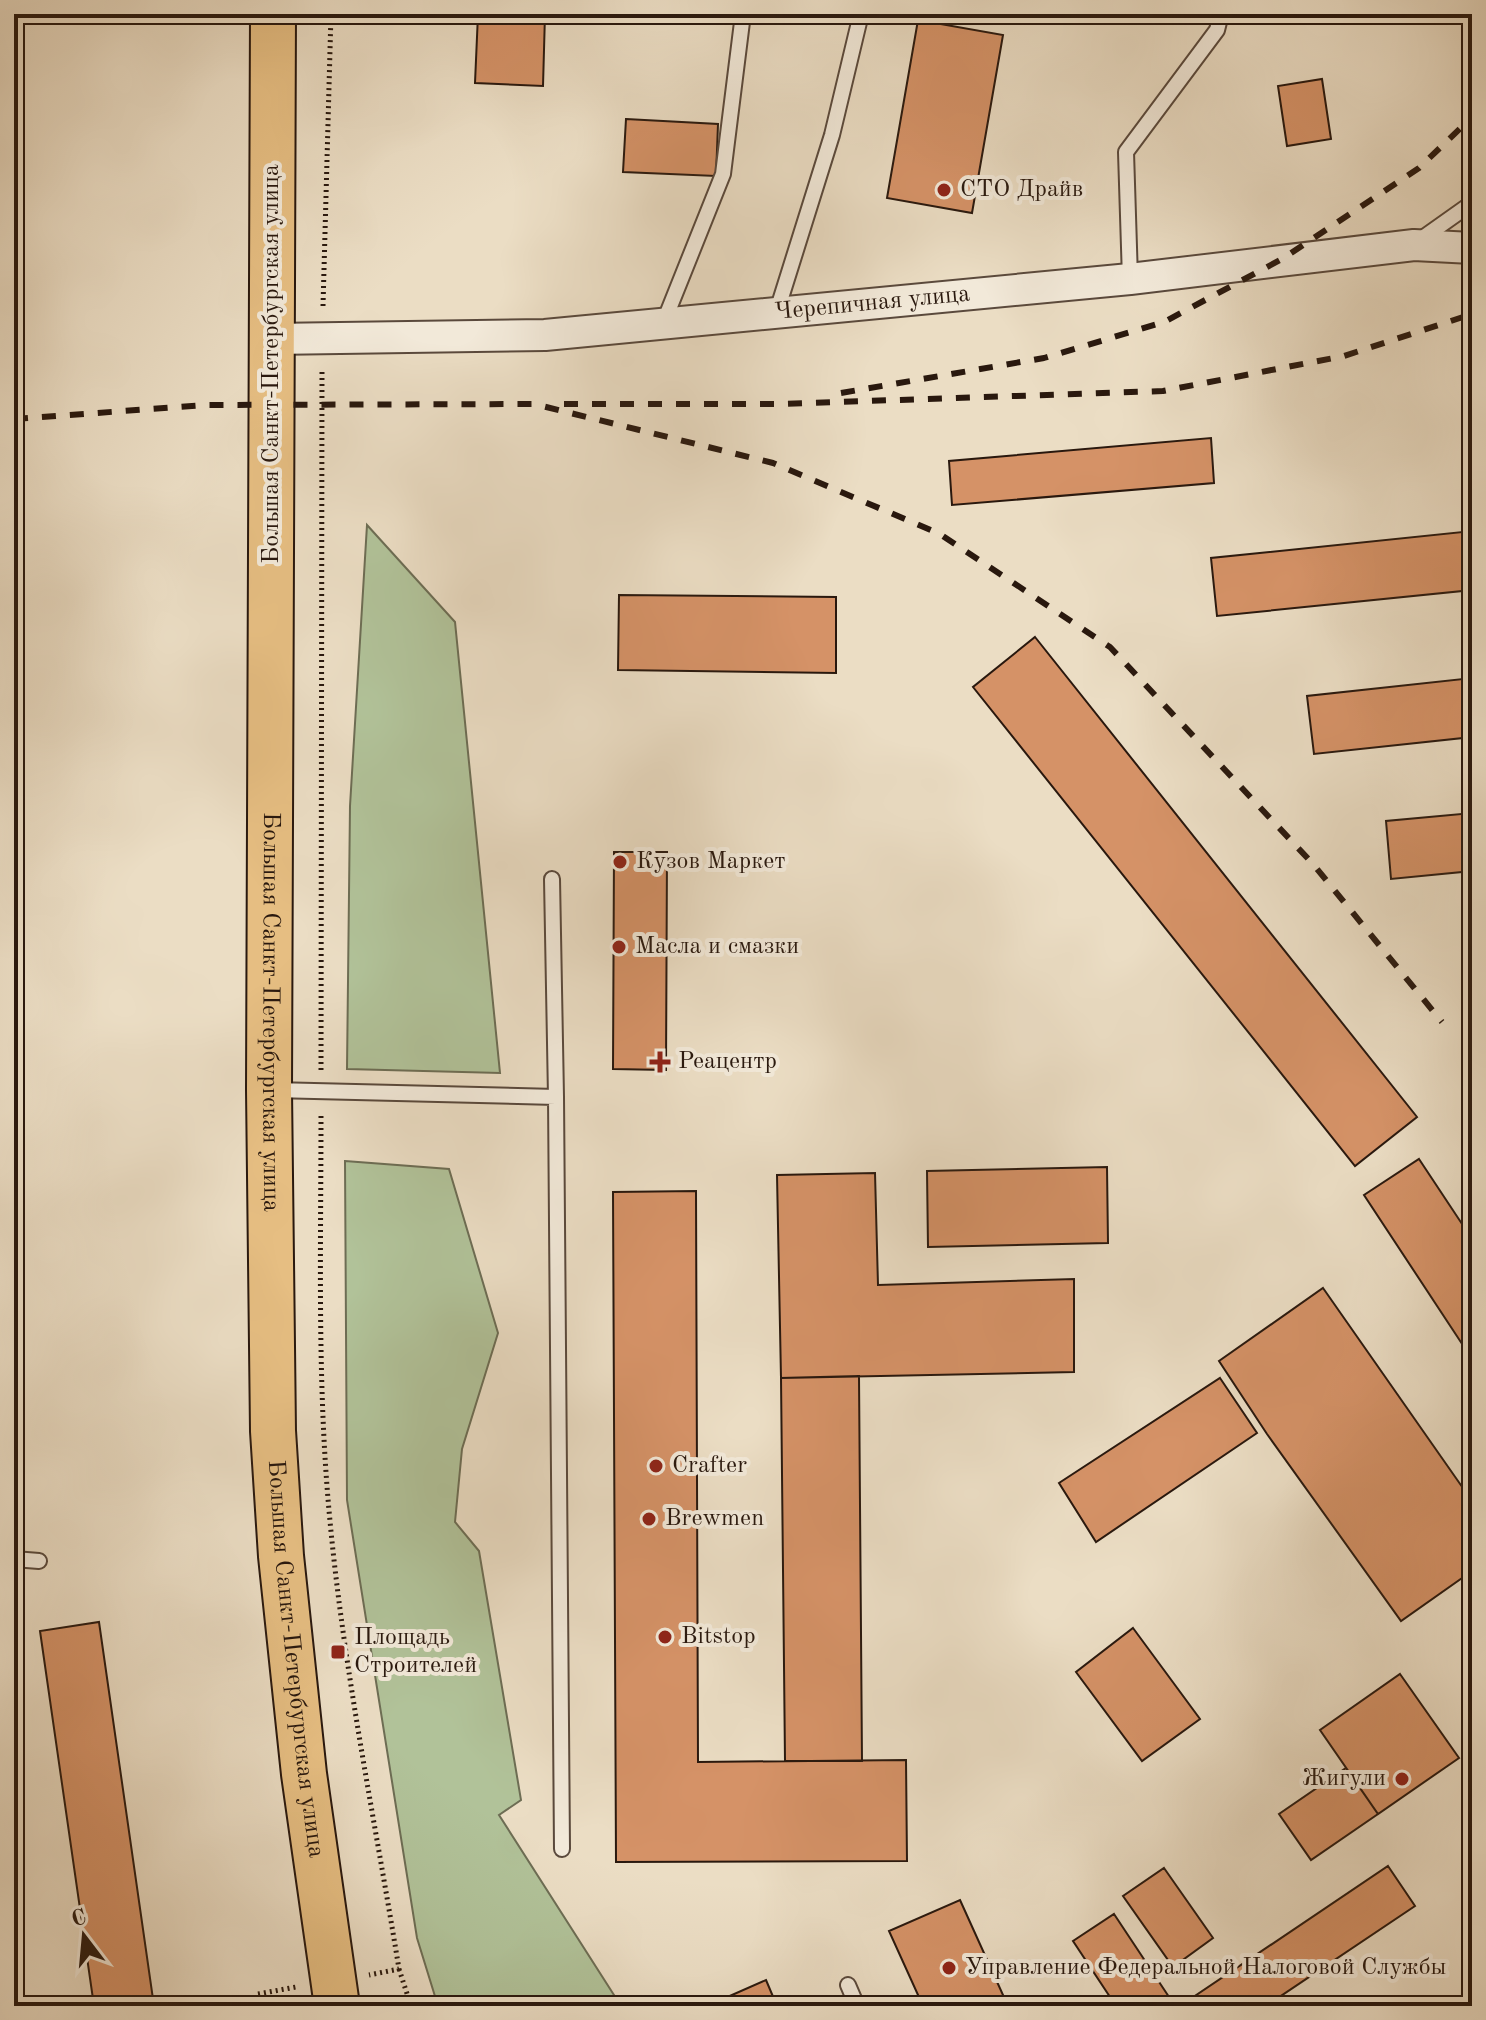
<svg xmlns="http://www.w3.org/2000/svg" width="1486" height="2020" viewBox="0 0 1486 2020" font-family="'Old Standard TT',serif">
<rect width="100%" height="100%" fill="#ebddc4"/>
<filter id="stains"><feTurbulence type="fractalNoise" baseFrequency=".0025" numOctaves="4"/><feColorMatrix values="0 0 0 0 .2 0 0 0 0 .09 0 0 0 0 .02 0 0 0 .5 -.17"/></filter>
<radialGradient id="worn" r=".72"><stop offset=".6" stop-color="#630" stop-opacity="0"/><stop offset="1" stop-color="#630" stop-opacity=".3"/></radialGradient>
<path fill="#b1c299" stroke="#6d6d54" stroke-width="2" d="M367 525 455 622 500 1073 347 1069 350 806Z
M345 1161 449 1169 498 1333 462 1449 455 1522 479 1551 521 1800 499 1815 621 2006H438L417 1938 347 1500Z"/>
<path fill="#d59267" stroke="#29180e" stroke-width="2" d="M478 14H545L543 86 475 83Z
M918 20 1003 35 972 213 887 198Z
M1322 79 1331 139 1287 146 1278 86Z
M626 119 718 124 716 176 623 172Z
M1211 438 1214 483 952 505 949 461Z
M1472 531V590L1217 616 1211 558Z
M619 595 836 597V673L618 670Z
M1035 637 1417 1117 1355 1166 973 687Z
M1472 678V737L1314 754 1307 696Z
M1472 813V871L1391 879 1386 821Z
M614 852H667L666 1070 613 1069Z
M1419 1159 1472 1239V1359L1364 1195Z
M1107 1167 1108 1243 928 1247 927 1171Z
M875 1173 878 1285 1074 1279V1372L781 1378 777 1175Z
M696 1191 698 1762 906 1760 907 1861 616 1862 613 1192Z
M1323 1288 1472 1501V1571L1401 1621 1267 1434 1219 1361Z
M859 1376 862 1761H785L781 1378Z
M1220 1378 1257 1433 1096 1542 1059 1483Z
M99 1622 154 2006H94L40 1631Z
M1133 1628 1200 1719 1142 1761 1076 1672Z
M1400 1674 1459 1758 1378 1814 1320 1730Z
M1346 1768 1378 1814 1311 1860 1279 1814Z
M1388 1866 1415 1906 1266 2006H1180Z
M1164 1868 1213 1938 1173 1967 1123 1896Z
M960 1900 1008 2006H923L889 1931Z
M1114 1914 1175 2006H1116L1073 1941Z
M766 1980 777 2006H707Z"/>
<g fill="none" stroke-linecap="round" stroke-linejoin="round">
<defs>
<path id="service" d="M1417 242 1472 203
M1130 279 1126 152 1217 30 1221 14
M776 314 832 135 861 14
M663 324 723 174 743 14
M552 879 556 1097 562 1849
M273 1090 556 1097
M14 1559 39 1561
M848 1985 857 2006"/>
<g id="minor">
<path id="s1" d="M272 339 545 335 1130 279 1414 245 1472 248"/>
</g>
<g id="primary">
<path id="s2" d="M273 14 269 1090 273 1431 281 1556 304 1774 337 2006"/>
</g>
</defs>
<use href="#service" stroke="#5a493c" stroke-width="18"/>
<use href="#minor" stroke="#5a493c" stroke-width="34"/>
<use href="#primary" stroke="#29180e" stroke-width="48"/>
<path stroke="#29180e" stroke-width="5" stroke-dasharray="2 4" stroke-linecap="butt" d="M323 306 331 14
M321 1070 322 368
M321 1116C321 1250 317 1387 330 1521 344 1671 375 1821 399 1969L369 1975
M399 1969 411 2006
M258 1994 296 1987"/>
<use href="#service" stroke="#f2e9d9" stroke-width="14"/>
<use href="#minor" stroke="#f2e9d9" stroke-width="30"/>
<use href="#primary" stroke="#e6be82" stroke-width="44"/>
<path stroke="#29180e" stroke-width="6" stroke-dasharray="14 14" stroke-linecap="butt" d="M841 393 1044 358 1164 322 1282 259 1419 168 1472 117
M564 404H778L1163 391 1344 356 1463 317 1472 311
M14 419 206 405 534 404 773 463 940 534 1110 647 1313 864 1442 1022"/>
</g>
<g fill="#8f2418" stroke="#f2e9d9" stroke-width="3">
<circle cx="944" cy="190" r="8"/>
<circle cx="620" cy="862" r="8"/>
<circle cx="619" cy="947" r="8"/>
<path d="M656 1050h8v8h8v8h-8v8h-8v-8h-8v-8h8z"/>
<circle cx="656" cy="1466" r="8"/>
<circle cx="649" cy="1519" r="8"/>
<circle cx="665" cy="1637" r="8"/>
<rect x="330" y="1644" width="16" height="16" rx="4"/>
<circle cx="1402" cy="1779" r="8"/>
<circle cx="949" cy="1968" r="8"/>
</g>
<g text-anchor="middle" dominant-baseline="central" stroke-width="8" stroke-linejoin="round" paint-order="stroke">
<g font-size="24" fill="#29180e" stroke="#f2e9d9" text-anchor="start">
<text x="960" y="190">СТО Драйв</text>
<text x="636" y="862">Кузов Маркет</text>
<text x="635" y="947">Масла и смазки</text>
<text x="678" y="1062">Реацентр</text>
<text x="672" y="1466">Crafter</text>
<text x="665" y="1519">Brewmen</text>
<text x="681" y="1637">Bitstop</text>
<text x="354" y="1638">Площадь<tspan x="354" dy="28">Строителей</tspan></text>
<text x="1386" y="1779" text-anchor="end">Жигули</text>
<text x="965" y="1968">Управление Федеральной Налоговой Службы</text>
</g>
<g font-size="24" fill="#29180e" stroke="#f2e9d9">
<text stroke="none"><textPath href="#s1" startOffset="602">Черепичная улица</textPath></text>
<text transform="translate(272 364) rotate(-90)">Большая Санкт-Петербургская улица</text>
<text stroke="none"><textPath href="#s2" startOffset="998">Большая Санкт-Петербургская улица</textPath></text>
<text stroke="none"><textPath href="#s2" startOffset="1646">Большая Санкт-Петербургская улица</textPath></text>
</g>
</g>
<rect width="1486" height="2020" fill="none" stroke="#ebddc4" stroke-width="48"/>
<rect x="16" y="16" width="1454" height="1988" fill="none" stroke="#29180e" stroke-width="4"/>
<rect x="24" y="24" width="1438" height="1972" fill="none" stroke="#29180e" stroke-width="2"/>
<g transform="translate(84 1936) rotate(344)" stroke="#f2e9d9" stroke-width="6" paint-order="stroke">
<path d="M0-6L14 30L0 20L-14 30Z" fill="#29180e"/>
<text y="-12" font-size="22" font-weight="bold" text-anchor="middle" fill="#29180e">С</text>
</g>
<rect width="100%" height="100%" filter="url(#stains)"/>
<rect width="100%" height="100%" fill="url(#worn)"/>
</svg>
